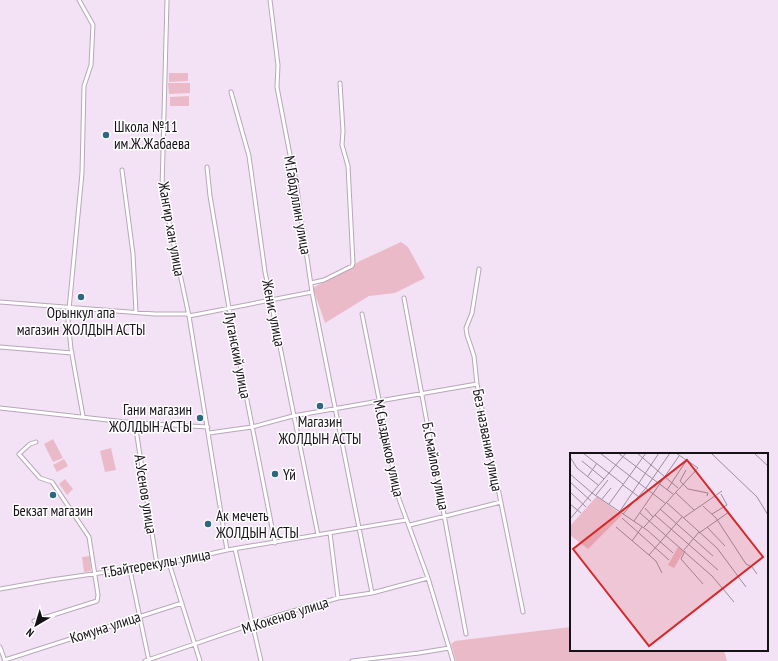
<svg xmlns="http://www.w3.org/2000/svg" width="778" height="661" viewBox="0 0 778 661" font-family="'PT Sans Narrow',sans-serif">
<rect width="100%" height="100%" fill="#f3e2f5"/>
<path fill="#eabac8" d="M169 73H188V81L169 82Z
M168 83H190V93L169 94Z
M189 96V106H170V97Z
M401 242 408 247 425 278 395 293 369 296 325 323 313 288 360 261Z
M53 439 63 458 53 462 44 444Z
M111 448 116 470 105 472 100 451Z
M64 459 68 466 57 472 53 465Z
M65 479 73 489 67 495 59 484Z
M90 556 91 571 84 572 82 557Z
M571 627V650H724L727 661H456L451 644 455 641Z"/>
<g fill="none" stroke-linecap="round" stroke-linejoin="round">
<defs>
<path id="street" d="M79 0 93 25 91 65 84 86 82 173 68 320 71 349 83 416
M167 0 162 189 189 316 227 550
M270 0 278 65 277 87 290 155 293 162 312 292 372 593
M231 92 249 156 265 272 318 535
M207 167 210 196 229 308 275 543
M122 170 133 254 136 312
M479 269 472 313 466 328 467 335 474 356 477 384 523 612
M311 283 324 280 352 266 353 263 348 166 342 145 343 131 340 83
M404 298 466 634
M0 302 155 314H189
M362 314 399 499 428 578 453 661
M189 316 312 292
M0 347 72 353
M0 408 135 423 208 427
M135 423 157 565
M209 433 252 427 293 416 477 384
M410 525 501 502
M330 533 338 598
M235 549 261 661
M169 563 200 661
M130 570 149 661
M0 589 51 580 169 563 227 550 406 520
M34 621 97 601 98 595 89 537 52 482 40 478 19 454 30 444 36 442
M0 647 5 661
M5 660 182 603
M145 661 276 616 338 598 372 593 428 578
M352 661 419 653 449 648"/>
</defs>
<use href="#street" stroke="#b7a7b9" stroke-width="5"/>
<use href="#street" stroke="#fff" stroke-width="3"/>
</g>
<g fill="#2e6780" stroke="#fff" stroke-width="1.5">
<circle cx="106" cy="135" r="4"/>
<circle cx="81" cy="297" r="4"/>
<circle cx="320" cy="406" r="4"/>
<circle cx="200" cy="418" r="4"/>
<circle cx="275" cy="474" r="4"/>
<circle cx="53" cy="495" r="4"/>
<circle cx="208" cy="524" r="4"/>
</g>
<g text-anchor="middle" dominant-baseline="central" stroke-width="3" stroke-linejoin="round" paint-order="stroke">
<g font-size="15" fill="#161017" stroke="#fff" text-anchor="start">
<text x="114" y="126">Школа №11<tspan x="114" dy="17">им.Ж.Жабаева</tspan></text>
<text x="81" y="312" text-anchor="middle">Орынкул апа<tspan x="81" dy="17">магазин ЖОЛДЫН АСТЫ</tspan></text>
<text x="192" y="409" text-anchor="end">Гани магазин<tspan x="192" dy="17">ЖОЛДЫН АСТЫ</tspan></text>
<text x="320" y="421" text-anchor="middle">Магазин<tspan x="320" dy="17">ЖОЛДЫН АСТЫ</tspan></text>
<text x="283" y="474">Үй</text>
<text x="53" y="510" text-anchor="middle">Бекзат магазин</text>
<text x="216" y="515">Ак мечеть<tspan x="216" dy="17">ЖОЛДЫН АСТЫ</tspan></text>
</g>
<g font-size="15" fill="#161017" stroke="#fff">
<text transform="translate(298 205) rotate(80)">М.Габдуллин улица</text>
<text transform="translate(172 229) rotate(80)">Жангир хан улица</text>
<text transform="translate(274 313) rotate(79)">Женис улица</text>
<text transform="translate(238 355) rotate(79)">Луганский улица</text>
<text transform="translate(488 440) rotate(79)">Без названия улица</text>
<text transform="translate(389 448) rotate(78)">М.Сыздыков улица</text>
<text transform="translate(436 466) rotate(79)">Б.Смайлов улица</text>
<text transform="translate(146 494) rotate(81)">А.Усенов улица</text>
<text transform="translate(156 563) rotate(-10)">Т.Байтерекулы улица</text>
<text transform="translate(285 615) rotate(-18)">М.Кокенов улица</text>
<text transform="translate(105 627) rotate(-18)">Комуна улица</text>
</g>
</g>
<g transform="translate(570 453)">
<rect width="198" height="198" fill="#f3e2f5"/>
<path d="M27 43 52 62 18 96 0 82V73ZM108 94 114 98 104 115 98 112Z" fill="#eabac8"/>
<path fill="none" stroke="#9b8e9c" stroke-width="1" d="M13 0 53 31M30 0 95 50M48 0 103 41M67 0 108 35M141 0 187 44 198 62M184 0 198 13M0 4 7 15 28 32M12 8 34 26M116 17 110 28 118 36 138 40 137 43M0 21 22 40 77 77 103 100M18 23 27 10M0 29 21 48M53 32 69 44M97 37 116 8M0 39 16 54M105 39 124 57M151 41 157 52M26 42 38 27M32 46 41 35M96 49 147 95 176 134M0 51 11 60M39 51 76 0M133 53 146 65 176 111 182 114 187 121M75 55 83 64M90 56 143 103M50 58 89 0M70 60 142 123 164 149M53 61 76 35 100 0M142 61 157 52M85 62 148 117M52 65 99 107M113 65 152 38M0 66 56 0M64 68 109 3M46 74 86 108 92 120M74 74 128 15 106 0M137 74 155 93M129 80 159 59M62 88 72 74M114 97 129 79M115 98 111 106 133 131M79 102 112 64"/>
<path fill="#d62828" fill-opacity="0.15" stroke="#d62828" stroke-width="2" d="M117 7 193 104 79 193 3 96Z"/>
<rect width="198" height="198" fill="none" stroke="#161017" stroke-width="2"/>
</g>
<g transform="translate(36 625) rotate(218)" stroke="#ffffff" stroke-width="3" paint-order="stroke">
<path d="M0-3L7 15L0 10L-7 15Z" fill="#161017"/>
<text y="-6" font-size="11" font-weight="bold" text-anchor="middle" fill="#161017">N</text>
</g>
</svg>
